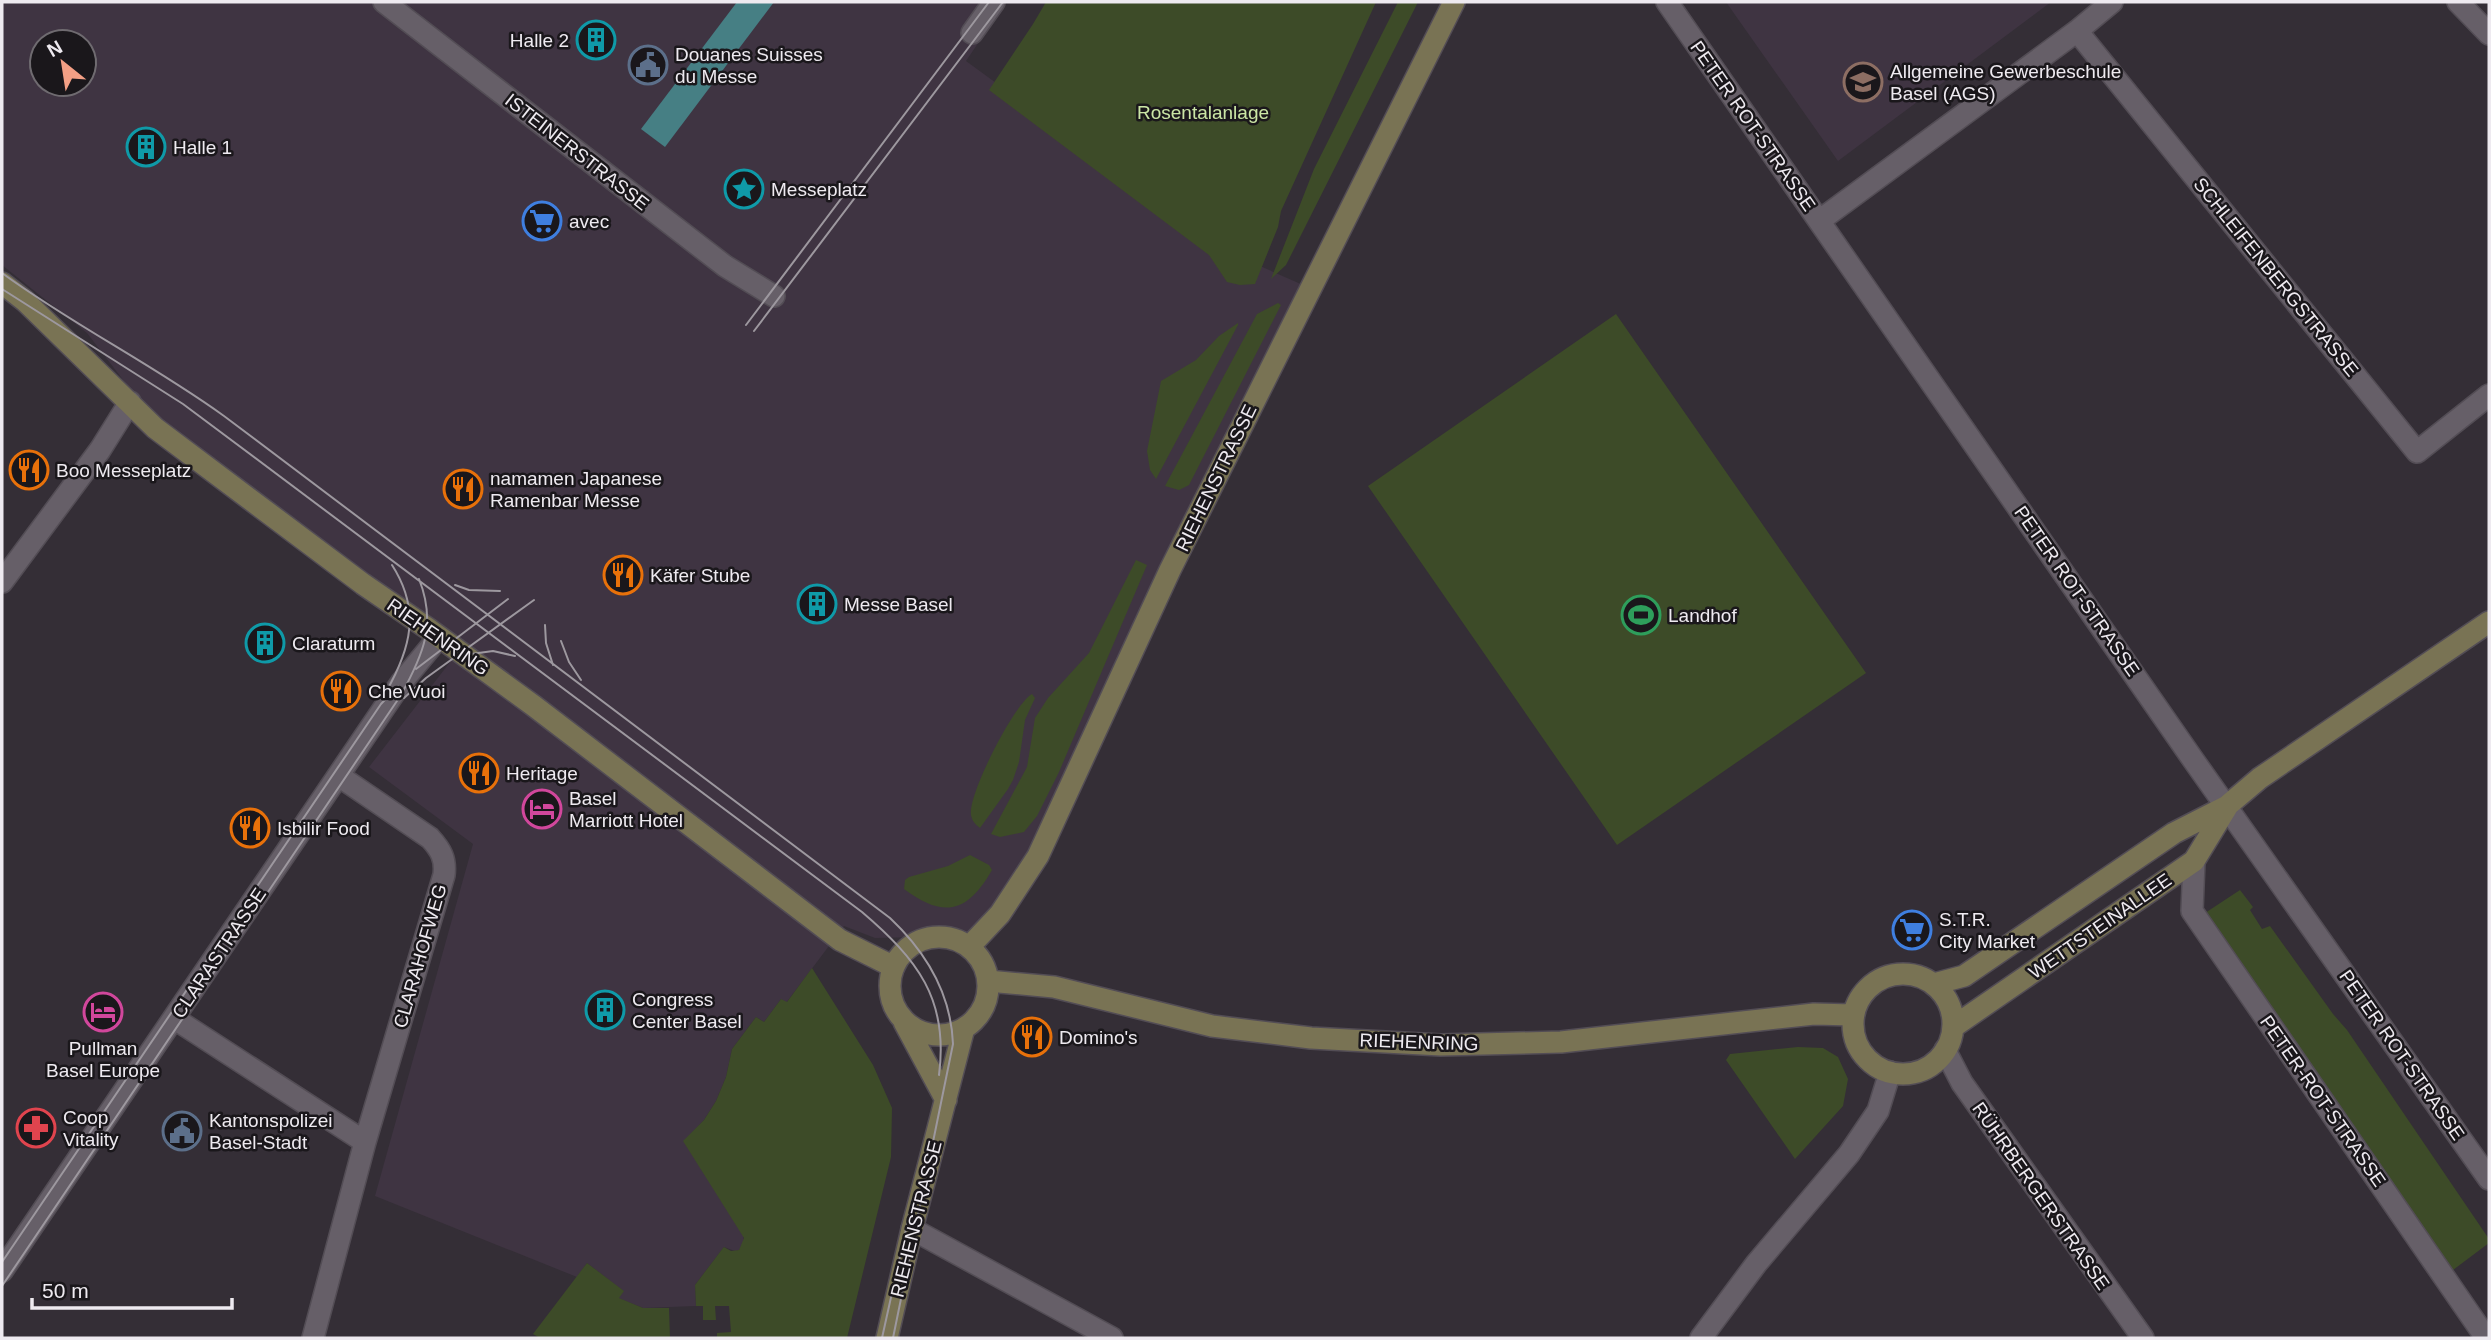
<svg xmlns="http://www.w3.org/2000/svg" width="2491" height="1340" viewBox="0 0 2491 1340" font-family="Helvetica,sans-serif">
<rect width="100%" height="100%" fill="#342e36"/>
<path fill="#3f3442" fill-rule="evenodd" d="M2 2H1006L966 61 1226 251 1303 285 1173 540 1034 846 1005 894 965 936 875 938 844 926 786 1003 781 999 764 1022 756 1017 732 1049 726 1077 716 1101 704 1120 684 1141 743 1234 744 1242 739 1250 735 1251 724 1247 695 1285 696 1306 643 1308 618 1298 623 1291 587 1263 577 1277 375 1196 473 844 369 767 464 644 205 460 147 411 87 333 2 265ZM42 42H84V84H42Z
M1726 2H2051L1838 161Z"/>
<path fill="#3d4b28" d="M1046 2H1376L1281 211 1278 227 1255 284 1240 285 1227 282 1209 255 989 90 1033 24Z
M1398 2H1418L1286 265 1271 279 1314 169Z
M1278 303 1281 305 1189 485 1179 490 1165 486 1257 314Z
M1616 314 1866 673 1617 845 1368 486Z
M1238 323V325L1156 479 1150 470 1147 451 1161 381 1196 360 1219 336Z
M1136 560 1147 565 1059 772 1037 816 1024 832 1000 837 991 834 1027 767 1035 718 1048 698 1089 653Z
M1032 694 1035 698 1025 720 1019 762 1013 780 1008 789 980 828C975 824 972 821 971 815 968 794 1014 704 1032 694Z
M970 855 989 865 992 870C967 914 943 918 904 889L905 880 909 877 948 866Z
M2240 890 2253 907 2250 910 2262 929 2270 926 2333 1014 2347 1030 2489 1239V1243L2449 1273 2202 915Z
M812 968 873 1065 892 1108 891 1157 847 1338H717V1333L731 1332 729 1306H715L716 1320H703V1306H696L695 1285 723 1248 724 1247 731 1251 739 1250 744 1238 683 1141 704 1120 716 1101 726 1077 732 1049 756 1017 764 1022 781 999 787 1002Z
M1798 1047 1823 1048 1838 1057 1848 1079 1843 1106 1795 1159 1726 1060 1730 1054Z
M587 1263 624 1291 619 1298 643 1308H669L670 1338H540L533 1334Z"/>
<path fill="#467f84" d="M737 2H774L665 147 641 129Z"/>
<g fill="none" stroke-linecap="round" stroke-linejoin="round">
<defs>
<path id="minor" d="M384 2 725 266 774 296
M1667 2 2194 761 2489 1179
M2458 2 2489 34
M2077 31 2417 452 2489 395
M972 33 994 2
M1819 221 2077 31 2112 2
M2 582 100 450 130 402
M2194 861 2192 911 2482 1332
M175 1019 365 1142
M1945 1050 1962 1083 2143 1338
M912 1229 1112 1338
M2 1271 401 683 439 637
M313 1338 365 1142 444 875C446 859 441 850 430 838L339 776
M1701 1338 1756 1264 1849 1154 1878 1111 1890 1072"/>
<path id="secondary" d="M2 283 25 301 155 428 363 584 430 630 534 706 840 940 894 967
M890 986a49 49 0 1 1 98 0a49 49 0 1 1-98 0Z
M969 947 1000 914 1038 856 1170 570 1454 2
M1853 1024a50 50 0 1 1 100 0a50 50 0 1 1-100 0Z
M988 981 1054 987 1212 1026 1311 1038 1441 1045 1561 1042 1814 1014 1853 1015
M1934 984 1964 976 2174 833 2227 806 2260 778 2489 622
M904 1022 946 1100
M1953 1027 2194 861 2227 807
M887 1338 912 1229 964 1028"/>
</defs>
<use href="#minor" stroke="#534d55" stroke-width="24"/>
<use href="#secondary" stroke="#534d55" stroke-width="24"/>
<use href="#minor" stroke="#665f68" stroke-width="21"/>
<use href="#secondary" stroke="#797354" stroke-width="21"/>
<path stroke="#9d989f" stroke-width="2" d="M2 273C73 325 152 364 224 416L890 918C926 952 951 993 953 1044L893 1338
M2 289 183 404 862 912C917 959 949 999 939 1075
M746 325 989 2
M754 331 1003 2
M455 585 469 590 500 591
M545 625 546 643 553 665
M561 641 569 662 581 680
M464 655 493 651 515 656
M416 669 508 599
M386 692C411 648 421 610 392 565
M404 698 426 678 534 600
M2 1262 381 704 398 686
M2 1286 401 695C423 655 437 624 419 579
M882 1338 913 1198"/>
</g>
<defs>
<symbol id="building-ring" viewBox="-11 -11 22 22"><circle r="9.5" fill="#1a171b" stroke="#0f9aa8" stroke-width="1.5"/><path d="M-4-6H4V6H1V3H-1V6H-4ZM-2.5-4.3h1.7v1.8h-1.7ZM.8-4.3h1.7v1.8H.8ZM-2.5-1h1.7V.8h-1.7ZM.8-1h1.7V.8H.8Z" fill="#0f9aa8"/></symbol>
<symbol id="civic-ring" viewBox="-11 -11 22 22"><circle r="9.5" fill="#1a171b" stroke="#5c6f8a" stroke-width="1.5"/><path d="M-.6-6.5H3V-4.5H.6V-3L4-1V1h2V6H-6V1h2V-1L-.6-3ZM-1.2 2.5V6h2.4V2.5Z" fill="#5c6f8a"/></symbol>
<symbol id="school-ring" viewBox="-11 -11 22 22"><circle r="9.5" fill="#1a171b" stroke="#8d6e63" stroke-width="1.5"/><path d="M0-5L7-2L0 1L-7-2ZM-4 1L0 2.5L4 1V4Q0 6-4 4Z" fill="#8d6e63"/></symbol>
<symbol id="sight-ring" viewBox="-11 -11 22 22"><circle r="9.5" fill="#1a171b" stroke="#0f9aa8" stroke-width="1.5"/><path d="M0-6L1.8-2.2L6-1.7L2.9 1.2L3.7 5.4L0 3.3L-3.7 5.4L-2.9 1.2L-6-1.7L-1.8-2.2Z" fill="#0f9aa8"/></symbol>
<symbol id="supermarket-ring" viewBox="-11 -11 22 22"><circle r="9.5" fill="#1a171b" stroke="#3f7fe0" stroke-width="1.5"/><path d="M-6-5.5h2.5l.6 2H6L4.5 2H-2.5L-4.4-4H-6ZM-1.5 3.2a1.3 1.3 0 1 0 .1 0ZM3 3.2a1.3 1.3 0 1 0 .1 0Z" fill="#3f7fe0"/></symbol>
<symbol id="restaurant-ring" viewBox="-11 -11 22 22"><circle r="9.5" fill="#1a171b" stroke="#e8710a" stroke-width="1.5"/><path d="M-5-6h1v4h1v-4h1v4h1v-4h1v5L-1.5 .5V6h-2V.5L-5-1ZM5-6V6H3V1.5H1.5Q1.5-4 5-6Z" fill="#e8710a"/></symbol>
<symbol id="stadium-ring" viewBox="-11 -11 22 22"><circle r="9.5" fill="#1a171b" stroke="#2e9e5b" stroke-width="1.5"/><path d="M0-5a6.5 5 0 1 0 0 10a6.5 5 0 1 0 0-10ZM-3.5-1.8h7v3.6h-7Z" fill="#2e9e5b"/></symbol>
<symbol id="hotel-ring" viewBox="-11 -11 22 22"><circle r="9.5" fill="#1a171b" stroke="#d1479c" stroke-width="1.5"/><path d="M-6-4.5h1.5V1H6V5H4.5V3h-9V5H-6ZM-4 0a1.8 1.8 0 1 1 3.6 0ZM.5 0V-2.5h3Q6-2.5 6 0Z" fill="#d1479c"/></symbol>
<symbol id="pharmacy-ring" viewBox="-11 -11 22 22"><circle r="9.5" fill="#1a171b" stroke="#e0444e" stroke-width="1.5"/><path d="M-2-6h4v4h4v4h-4v4h-4v-4h-4v-4h4Z" fill="#e0444e"/></symbol>
</defs>
<g fill-rule="evenodd">
<use href="#building-ring" x="574" y="18" width="44" height="44"/>
<use href="#civic-ring" x="626" y="43" width="44" height="44"/>
<use href="#school-ring" x="1841" y="60" width="44" height="44"/>
<use href="#building-ring" x="124" y="125" width="44" height="44"/>
<use href="#sight-ring" x="722" y="167" width="44" height="44"/>
<use href="#supermarket-ring" x="520" y="199" width="44" height="44"/>
<use href="#restaurant-ring" x="7" y="448" width="44" height="44"/>
<use href="#restaurant-ring" x="441" y="467" width="44" height="44"/>
<use href="#restaurant-ring" x="601" y="553" width="44" height="44"/>
<use href="#building-ring" x="795" y="582" width="44" height="44"/>
<use href="#stadium-ring" x="1619" y="593" width="44" height="44"/>
<use href="#building-ring" x="243" y="621" width="44" height="44"/>
<use href="#restaurant-ring" x="319" y="669" width="44" height="44"/>
<use href="#restaurant-ring" x="457" y="751" width="44" height="44"/>
<use href="#hotel-ring" x="520" y="787" width="44" height="44"/>
<use href="#restaurant-ring" x="228" y="806" width="44" height="44"/>
<use href="#supermarket-ring" x="1890" y="908" width="44" height="44"/>
<use href="#building-ring" x="583" y="988" width="44" height="44"/>
<use href="#hotel-ring" x="81" y="990" width="44" height="44"/>
<use href="#restaurant-ring" x="1010" y="1015" width="44" height="44"/>
<use href="#pharmacy-ring" x="14" y="1106" width="44" height="44"/>
<use href="#civic-ring" x="160" y="1109" width="44" height="44"/>
</g>
<g text-anchor="middle" dominant-baseline="central" stroke-width="5" stroke-linejoin="round" paint-order="stroke">
<g font-size="19" fill="#eeeaf0" stroke="#1a171b" text-anchor="start">
<text x="569" y="40" text-anchor="end">Halle 2</text>
<text x="675" y="54">Douanes Suisses<tspan x="675" dy="22">du Messe</tspan></text>
<text x="1890" y="71">Allgemeine Gewerbeschule<tspan x="1890" dy="22">Basel (AGS)</tspan></text>
<text x="173" y="147">Halle 1</text>
<text x="771" y="189">Messeplatz</text>
<text x="569" y="221">avec</text>
<text x="56" y="470">Boo Messeplatz</text>
<text x="490" y="478">namamen Japanese<tspan x="490" dy="22">Ramenbar Messe</tspan></text>
<text x="650" y="575">Käfer Stube</text>
<text x="844" y="604">Messe Basel</text>
<text x="1668" y="615">Landhof</text>
<text x="292" y="643">Claraturm</text>
<text x="368" y="691">Che Vuoi</text>
<text x="506" y="773">Heritage</text>
<text x="569" y="798">Basel<tspan x="569" dy="22">Marriott Hotel</tspan></text>
<text x="277" y="828">Isbilir Food</text>
<text x="1939" y="919">S.T.R.<tspan x="1939" dy="22">City Market</tspan></text>
<text x="632" y="999">Congress<tspan x="632" dy="22">Center Basel</tspan></text>
<text x="1059" y="1037">Domino's</text>
<text x="103" y="1048" text-anchor="middle">Pullman<tspan x="103" dy="22">Basel Europe</tspan></text>
<text x="63" y="1117">Coop<tspan x="63" dy="22">Vitality</tspan></text>
<text x="209" y="1120">Kantonspolizei<tspan x="209" dy="22">Basel-Stadt</tspan></text>
</g>
<g font-size="19" fill="#cbe6a5" stroke="#1a171b">
<text x="1203" y="112">Rosentalanlage</text>
</g>
<g font-size="19" fill="#eeeaf0" stroke="#1a171b">
<text transform="translate(1753 126) rotate(55)">PETER ROT-STRASSE</text>
<text transform="translate(577 152) rotate(38)">ISTEINERSTRASSE</text>
<text transform="translate(2276 277) rotate(51)">SCHLEIFENBERGSTRASSE</text>
<text transform="translate(1216 478) rotate(-64)">RIEHENSTRASSE</text>
<text transform="translate(2077 591) rotate(55)">PETER ROT-STRASSE</text>
<text transform="translate(438 637) rotate(35)">RIEHENRING</text>
<text transform="translate(2100 926) rotate(-35)">WETTSTEINALLEE</text>
<text transform="translate(219 953) rotate(-56)">CLARASTRASSE</text>
<text transform="translate(420 956) rotate(-74)">CLARAHOFWEG</text>
<text transform="translate(1419 1042) rotate(2)">RIEHENRING</text>
<text transform="translate(2402 1055) rotate(55)">PETER ROT-STRASSE</text>
<text transform="translate(2323 1101) rotate(55)">PETER-ROT-STRASSE</text>
<text transform="translate(2041 1196) rotate(55)">RÜHRBERGERSTRASSE</text>
<text transform="translate(916 1219) rotate(-76)">RIEHENSTRASSE</text>
</g>
</g>
<rect width="2491" height="1340" fill="none" stroke="#eeeaf0" stroke-width="7"/>
<g transform="translate(63 63) rotate(330)"><circle r="33" fill="#1a171b" stroke="#6f6b70" stroke-width="2"/>
<path d="M0-5L12 26L0 18L-12 26Z" fill="#f39f85"/>
<text y="-10" font-size="19" font-weight="bold" text-anchor="middle" fill="#eeeaf0">N</text>
</g>
<path d="M32 1298v10h200v-10" fill="none" stroke="#eeeaf0" stroke-width="3.5"/>
<text x="42" y="1298" font-size="21" fill="#eeeaf0" stroke="#1a171b" stroke-width="5" paint-order="stroke">50 m</text>
</svg>
